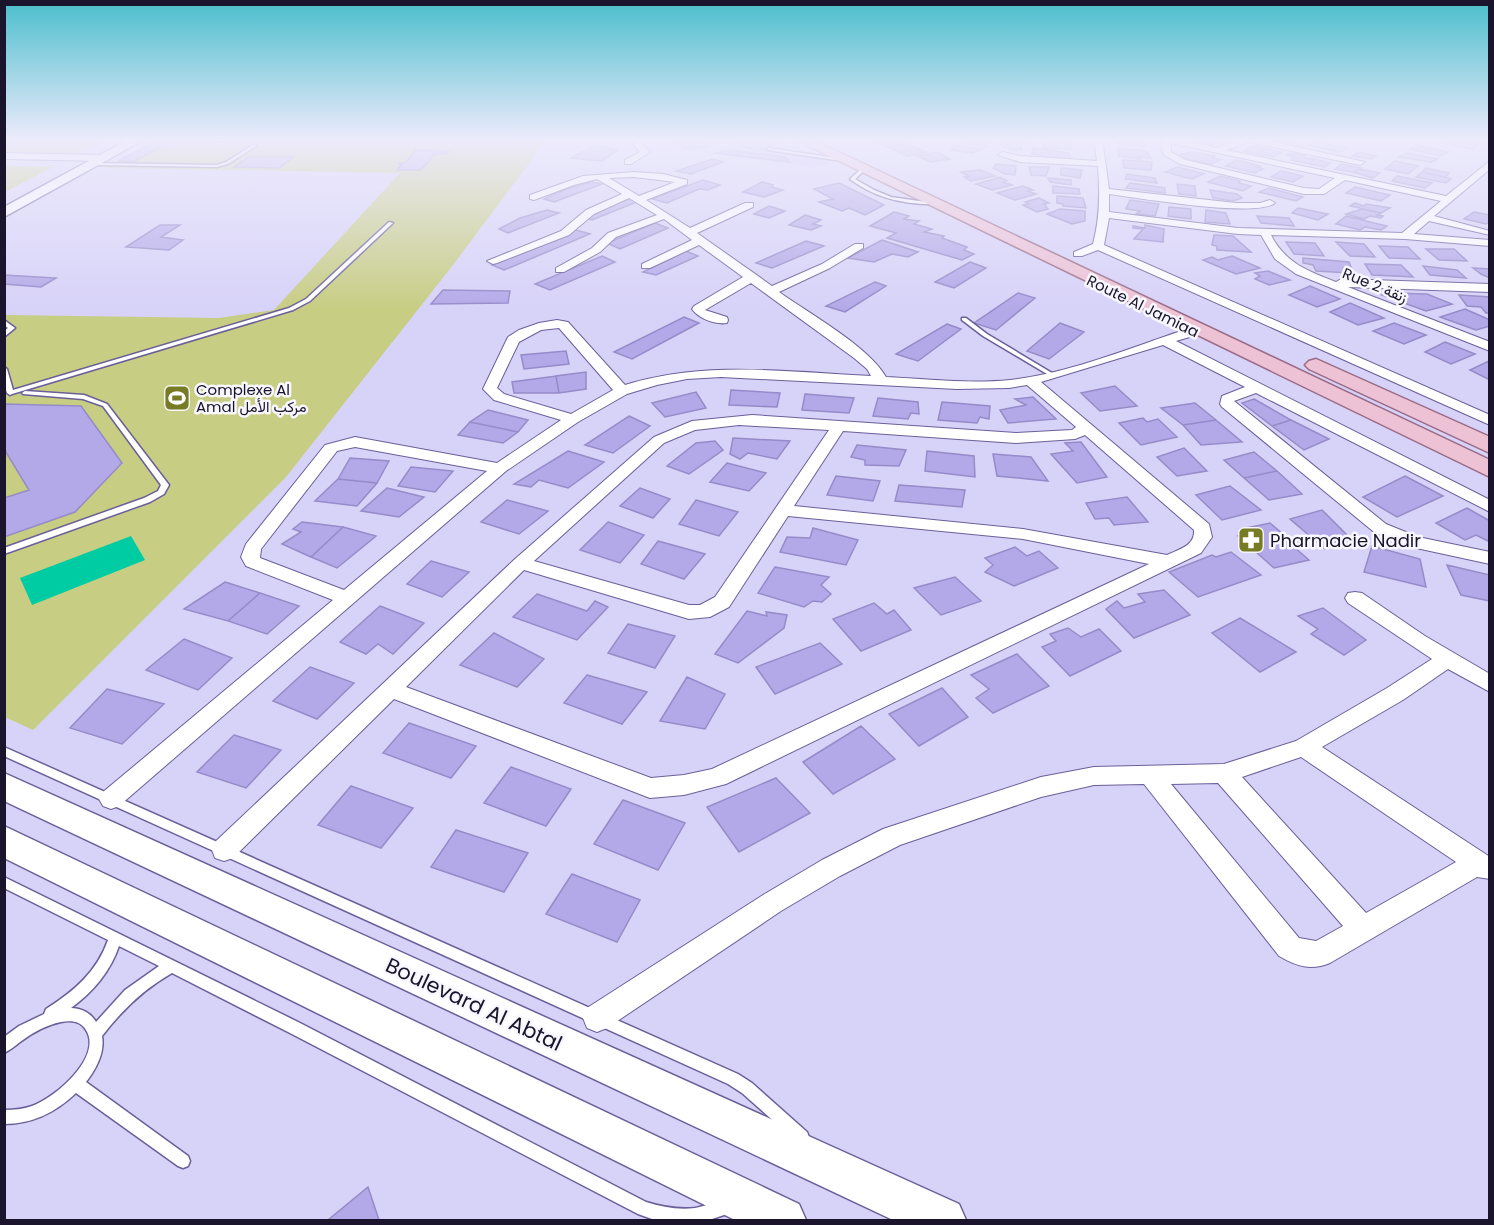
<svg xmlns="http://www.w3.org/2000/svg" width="1494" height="1225" viewBox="0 0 1494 1225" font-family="Poppins,Vazirmatn,sans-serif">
<rect width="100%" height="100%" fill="#d7d2f8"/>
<path fill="#cbc2fb" d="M779 138 831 164 813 167 678 149 666 139Z"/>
<path fill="#c7cd82" d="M5 138H109L80 153 5 152Z
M164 138H548L453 265 286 477 33 730 5 717V315L219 318 274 310 400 173 105 168Z
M5 166 53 167 5 192Z"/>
<path fill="#00cca4" d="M131 536 145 560 32 605 20 578Z"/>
<path fill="#b4a9e8" stroke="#968bc8" stroke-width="1.5" d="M697 138 709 146 688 149 674 141Z
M722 138H751L759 143 773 144 767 150 746 148 734 141Z
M896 138 908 144 888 147 871 140Z
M968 138H979L992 141 987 147 963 142Z
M1005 138H1006L1027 142 1021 146 1022 149 1013 150 1000 145Z
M1121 138 1141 140 1146 146 1118 144 1116 140H1121Z
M1214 138 1222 140 1211 145 1189 139Z
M1279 138H1305L1308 139 1290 143 1275 140Z
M1448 140 1479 144 1473 149 1446 144Z
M1045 141 1071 143V149L1043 148Z
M154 142H179L173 145H164L135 161H118Z
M1314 142 1348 148 1341 152 1309 146Z
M908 144 927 152 907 156 888 147Z
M596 145 618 150 602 161 571 158Z
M956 145 982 149 972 153 951 150Z
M1417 145 1448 152 1440 156 1410 149Z
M1252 146 1266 149 1257 154 1244 151Z
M1033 148 1069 153 1070 159 1040 157V155L1032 154Z
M1118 148 1146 151 1151 158 1139 157 1140 159 1119 156Z
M1266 149 1282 152 1273 157 1257 154Z
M416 150 449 151 446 154H435L421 170H397L402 164H398L400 163H405Z
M729 150 785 157 790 162 715 153Z
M938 152 950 159 931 162 917 156Z
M1194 152 1215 156 1212 158 1221 160 1210 164 1179 157 1181 154Z
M1358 152 1376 156 1371 159 1352 156Z
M1292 153 1305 156V158L1314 159 1310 164 1291 160 1293 156 1286 155Z
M1407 153 1438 159 1431 162 1399 157Z
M249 157H294L279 168 234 167Z
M713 159 723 162 691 174 676 171Z
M1314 159 1330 163 1325 167 1310 164Z
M1123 160 1152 162 1151 170 1124 168Z
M1236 160 1261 166 1257 167 1263 169 1255 173 1226 166Z
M1395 161 1418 166 1408 174 1385 169Z
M996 164 1016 166 1015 175 1005 174 993 168Z
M1341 164 1361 168 1353 172 1335 169Z
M1029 167H1049L1046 176 1031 175Z
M1178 167 1204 174 1192 179 1165 172Z
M1061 168 1082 170 1080 178 1061 175Z
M1426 168 1449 173 1445 177 1422 172Z
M1359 169 1380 173 1373 178 1353 172Z
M980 170 995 176 971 181 964 177 969 176 961 172Z
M1281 171 1303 176 1293 182 1271 177Z
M1422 172 1445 177 1451 179 1446 183 1416 177Z
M1127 174 1155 178 1157 183 1125 179Z
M1220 176 1240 181 1239 183 1251 186 1243 191 1208 182Z
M1397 176 1432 183 1425 188 1392 181Z
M1000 177 1007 181 1002 182 1012 185 992 190 976 184Z
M1048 178 1071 180V185L1050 182Z
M703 180 720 185 708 190 699 189 667 203 652 199Z
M592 182 602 184 554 202 544 199 567 189Z
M762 182 773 185 772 187 783 190 764 197 743 192Z
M839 183 884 205 865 215 849 208 842 211 819 202 833 199 814 189Z
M1130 183 1165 188V193L1126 188Z
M1177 184 1195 186 1196 196 1179 194Z
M1023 186 1033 190 1027 191 1036 194 1015 200 997 193Z
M1053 186 1079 189 1080 194 1053 193Z
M1355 187 1390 195 1381 201 1346 193Z
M1269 188 1303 197 1296 201 1259 192Z
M1210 190 1237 194 1242 198 1233 201 1213 198Z
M1057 196 1083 198 1086 208 1063 206V204L1057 203Z
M629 198 637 202 592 220 583 217Z
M1039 198 1049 203 1044 204 1048 209 1037 212 1023 205 1029 204 1025 202Z
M1130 200 1159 204 1155 216 1136 214 1140 211 1126 209Z
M1355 203 1364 206 1366 204 1390 208 1381 213 1350 206Z
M769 206 785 211 769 218 754 214Z
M1169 207 1191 209V219L1168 216Z
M1298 208 1328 214 1318 220 1292 213Z
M1060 209 1085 211V221L1072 224 1047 214Z
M1362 209 1381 213 1377 215 1383 216 1381 218 1370 216 1364 219 1346 214Z
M547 210 559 213 508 233 499 229 520 218Z
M1206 210 1226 213 1230 224 1205 222Z
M894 212 909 216 904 219 919 221 914 224 932 229 924 232 944 236 942 238 967 247 964 250 974 254 962 260 887 238 896 233 870 226Z
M1474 212 1490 215V221L1486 224 1464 219Z
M805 215 821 220 813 224 821 226 811 230 789 225Z
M1257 216 1289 218 1294 226 1261 223Z
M1346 216 1387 226 1381 230 1365 227 1360 230 1336 224Z
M655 223 668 228 620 249 607 243Z
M160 225H180L161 237 183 240 169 250 126 247Z
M1145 225 1164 229 1163 242 1134 239 1143 229 1133 228V226L1145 228Z
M576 230 590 234 504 270 492 265Z
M1214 235 1233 236 1251 252 1217 250V246L1212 245Z
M882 240 918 252 908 257 892 254 874 262 848 258Z
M806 241 824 246 772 268 756 263Z
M1286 242 1315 243 1324 256 1294 254Z
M1336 242 1364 244 1375 257 1350 256Z
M1379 246 1408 247 1420 259 1389 258Z
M1426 249H1454L1467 261 1439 260Z
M686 251 698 256 656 275 643 272Z
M602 256 615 262 550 290 535 284Z
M1232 256 1260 268 1236 274 1203 260 1212 257 1218 260Z
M1303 258 1349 262 1352 269 1344 268 1349 273 1316 271 1313 265 1303 263Z
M970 262 986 268 954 288 935 282Z
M1365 264 1401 265 1413 277 1372 275Z
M1423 266 1457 270 1466 278 1430 275Z
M1473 268 1490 269V278L1481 274Z
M1268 271 1290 280 1269 285 1255 279 1260 276 1255 273Z
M4 275 56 278 41 287 4 284Z
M875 282 886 286 845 312 826 306Z
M1310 286 1340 299 1317 307 1289 295Z
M443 290 510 291 508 303 431 304Z
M1018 293 1035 298 996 330 974 323Z
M1394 293 1427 294 1452 304 1426 311 1382 295Z
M1459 295 1490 297V313H1486L1481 307 1467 306Z
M1350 303 1384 318 1358 325 1330 312Z
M1465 309 1490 320V326L1476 330 1440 317Z
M684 317 699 323 632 359 614 352Z
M1060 323 1084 332 1049 359 1027 351Z
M1394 323 1426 335 1404 344 1373 331Z
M947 324 961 329 918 361 896 354Z
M1445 342 1475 354 1451 364 1425 352Z
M566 351 569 364 524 369 521 355Z
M1489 361 1490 380 1470 370Z
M586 372V389L559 393 556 376Z
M556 376 559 393H514L512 382Z
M1115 386 1137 406 1100 411 1081 393Z
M731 390 780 393 777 407 729 405Z
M696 392 706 408 665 417 652 403Z
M805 394 854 398 849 413 802 410Z
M1033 397 1056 419 1008 423 1000 410 1026 405 1015 399Z
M878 398 918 402 919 414 911 413 908 419 873 416Z
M1254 399 1291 420 1272 426 1242 403Z
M942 402 990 406 989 419 980 417 977 423 938 420Z
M1195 403 1216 420 1183 425 1161 408Z
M4 404 81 406 122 463 75 512 4 537V498L29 490 4 449Z
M488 410 528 420 518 432 470 422Z
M629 416 650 426 613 453 585 445Z
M1143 418 1147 422 1158 419 1177 437 1141 445 1119 423Z
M1216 420 1242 442 1201 445 1183 425Z
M1291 420 1329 439 1304 450 1272 426Z
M470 422 518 432 503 443 458 435Z
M733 438 790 441 777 459 748 453 740 459 730 454Z
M715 441 723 450 689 474 667 466 696 443Z
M1081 442 1107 477 1077 483 1051 454 1073 451 1065 443Z
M857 445 906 450 899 466 865 465V460L851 457Z
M1184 448 1207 471 1177 476 1157 457Z
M568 451 604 462 568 488 539 480 531 487 514 484Z
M927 451 974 456 975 477 925 471Z
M1254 452 1277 471 1244 478 1224 460Z
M993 454 1031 457 1048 481 997 476Z
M350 458 389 461 377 483 338 479Z
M727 463 766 473 749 491 710 482Z
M411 467 453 471 435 492 398 486Z
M1277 471 1302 494 1269 500 1244 478Z
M836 476 880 481 873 501 827 495Z
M1405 476 1443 496 1397 517 1363 497Z
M338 479 377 483 357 506 315 501Z
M899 485 965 490 962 507 895 501Z
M1230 486 1261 510 1222 520 1196 495Z
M387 488 424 497 399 517 361 511Z
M640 488 670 499 653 518 620 506Z
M1127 497 1148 522 1114 525 1109 518 1095 519 1086 503Z
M507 500 548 511 519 534 481 522Z
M696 500 738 512 719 536 679 524Z
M1467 508 1490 521V542L1476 535 1465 540 1436 523Z
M1322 510 1351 539 1325 549 1290 519Z
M302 522 343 527 311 557 282 544 301 532 293 529Z
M608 522 644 535 620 563 580 550Z
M1270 523 1296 545 1293 546 1309 560 1274 568 1238 536 1248 534 1242 529Z
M343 527 376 536 337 568 311 557Z
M813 528 858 540 846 565 780 552 787 537 810 538Z
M658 541 705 554 684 579 641 564Z
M1372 546 1420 559 1426 587 1364 572Z
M1015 547 1027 556 1039 551 1058 568 1014 586 985 572 993 565 985 558Z
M1231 552 1261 575 1198 597 1169 572 1212 555 1216 557Z
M431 561 469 572 442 597 407 584Z
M1447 565 1490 575V601L1461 595Z
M775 567 829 577 821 585 831 594 822 602 813 601 804 607 758 593Z
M955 577 981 601 941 615 914 588Z
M225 582 260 593 228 621 184 609Z
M1164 590 1190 615 1134 638 1106 609 1117 601 1124 608 1145 602 1138 594Z
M260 593 299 606 267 634 228 621Z
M537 594 587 611 595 601 608 607 577 640 513 617Z
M874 603 887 614 894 610 911 630 861 651 833 619Z
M380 606 424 623 393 654 378 644 366 654 340 642Z
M1323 608 1366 640 1344 655 1311 634 1318 629 1298 616Z
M747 611 767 616 766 612 787 615 784 628 738 663 715 654Z
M1240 618 1296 652 1260 672 1212 633Z
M628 624 675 636 655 668 608 653Z
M1068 628 1081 637 1099 629 1121 651 1070 676 1042 647 1056 641 1050 634Z
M494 633 544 659 517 687 460 665Z
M184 639 232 658 198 690 146 670Z
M820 643 842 664 775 694 756 667Z
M1017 654 1049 686 993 713 976 698 989 689 971 675Z
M310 667 354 683 317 719 273 701Z
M587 675 647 692 622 724 564 703Z
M687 677 725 694 705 729 660 721Z
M942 688 968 717 919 746 889 714Z
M107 689 164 704 122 744 70 728Z
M409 723 476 746 451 778 383 753Z
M861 726 895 759 833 794 803 762Z
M234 735 281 750 246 788 197 772Z
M511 767 571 789 546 826 484 803Z
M776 778 810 813 739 852 707 807Z
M351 786 413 808 381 848 318 825Z
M623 800 685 823 658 870 594 844Z
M456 830 528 853 504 892 431 867Z
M572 874 640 900 617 942 546 914Z
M368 1187 379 1220H328Z"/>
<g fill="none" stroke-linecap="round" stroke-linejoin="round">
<defs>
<path id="lane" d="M139 138 285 140 287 141 285 142 141 140Z
M253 145 256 146 228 164 217 167 95 165 93 164 95 163 217 165 226 162Z
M768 148 843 159 845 160 843 161 767 150Z
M861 169 865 170 855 179 874 190 891 197 933 203 931 204C901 204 874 197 850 179Z
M389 222 393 223 310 301 293 310 12 394 10 395 7 393 4 384V367L7 369 13 390 289 308 306 299Z
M962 318H966L987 334 1057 376 1052 377 983 336 962 320Z
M4 320 15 328 4 337V331L8 328 4 325Z
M25 391 84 395 107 404 169 485 164 494 150 502 4 554V548L144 498 158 491 161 485 103 406 83 399 23 394 22 393Z
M4 747 738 1074 752 1083 807 1132 809 1137 807 1142 802 1144 797 1142 742 1093 728 1084 4 756Z
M4 877 300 1023 646 1202C662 1207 678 1210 695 1208 706 1206 724 1198 733 1202L736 1207 733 1212 709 1220H655L638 1214 290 1033 172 973C144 989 122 1010 102 1036 105 1053 96 1069 86 1082L188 1156 190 1161 188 1166 183 1168 178 1166 76 1093C56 1112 33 1124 4 1124V1110C14 1110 23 1109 32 1106 55 1098 103 1057 86 1030 81 1021 71 1020 61 1022 46 1025 32 1033 20 1042 15 1046 10 1050 4 1053V1037L19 1026 44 1014 46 1009C73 992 97 972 108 940L4 888ZM119 946 159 966 125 990 96 1022C91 1013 81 1008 71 1008 93 992 110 972 119 946Z"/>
<path id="street" d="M640 138H650L642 144 650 152 631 164H625V160L640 152 633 144Z
M1094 138H1102L1109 189 1236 203H1260L1270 200 1275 203C1256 218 1139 198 1109 194V212L1238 228 1402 233 1441 201 1345 180 1324 194H1304L1180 164 1164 155 1161 147 1163 142 1154 138H1177L1216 148 1241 138H1257L1365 162 1360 165 1248 142 1226 150 1446 196 1490 161V169L1434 216 1490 231V235L1429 221 1414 234 1490 240V246L1405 239 1271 235C1285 263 1308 271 1336 282L1341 279 1490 284V292L1348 287 1490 342V351L1296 274 1275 259 1261 235 1238 234 1109 218 1104 245 1490 415V425L1098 250 1082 256H1074V252L1093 244C1100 218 1100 193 1098 166L1020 162 998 155 1002 152 1020 156 1097 161ZM1171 143 1335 178 1319 189 1304 188 1186 160 1171 152Z
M4 153 106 155 110 158 106 161 4 159Z
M634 172 663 174 687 180V184L646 200 690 228 745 203H753V207L697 233 772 286 822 264 855 244H863V248L830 268 779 292C810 314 868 346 886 377 927 379 969 384 1010 380 1071 373 1132 347 1190 328H1200L1201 331 1200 334 1176 341 1490 500V512L1256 393 1234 401 1386 524 1418 537 1490 552V564L1407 546 1374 532 1222 407 1220 404 1222 396 1245 387 1163 345 1041 382 1209 524 1212 537 1201 553 726 784 684 795 650 798 394 699 233 858 224 861 215 858 212 850 215 842 515 559 654 437 692 421 752 415 1016 433 1072 430 1076 427 1027 385 1009 388 957 389 721 377 687 379 657 385 627 394 578 422 506 471 119 806 111 809 103 806 99 799 103 792 333 600 246 566 241 557 246 544 325 445 355 437 497 463 561 420 494 400 483 389 508 337 519 330 539 323 557 320 568 322 625 385C707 360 787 372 871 376L867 369 854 358 751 283 705 310 727 317 728 320 727 323C715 325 698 318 692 309L694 306 743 277 699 245 650 268H642V264L692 240 664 219 616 237 600 252 564 272H556V268L592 248 608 233 657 215 629 198 594 214 569 235 497 263 493 264 487 261 561 231 586 210 622 194 597 179 574 185 534 200 530 199V195L583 176ZM634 177 675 182 639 196 609 178ZM559 328 613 390 571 414 504 394 497 388 519 342 541 330ZM739 425 829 430 715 597 700 605H689L534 561 664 443 695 430ZM843 431 1016 443 1075 439 1085 435 1194 530C1195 546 1179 549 1167 555L1023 529 794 506ZM355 447 487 471 344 590 260 558 261 549 337 451ZM788 516 1023 539 1149 564 712 769 684 775 651 778 406 687 524 570 689 619 710 617 729 607Z
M1355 592 1362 593 1425 636 1490 674V692L1448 669 1403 700 1322 747 1490 857V879L1477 877 1330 963C1311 971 1296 966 1279 956L1144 784 1094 785 1041 797 900 845 840 876 781 911 607 1028 597 1032 587 1028 583 1018 587 1008 763 895 822 860 883 829 1041 777 1094 767 1224 764 1296 741 1387 688 1432 659 1348 603 1345 598 1348 593ZM1301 757 1456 862 1366 913 1242 777ZM1218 783 1343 926 1316 941 1299 938 1171 784Z"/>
<path id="secondary" d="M131 138H147L4 217V207Z
M4 773 959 1204 966 1220H893L4 801Z
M4 826 799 1204 806 1220H735L4 858Z"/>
<path id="primary" d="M792 138H809L1490 460V477Z
M1316 359 1490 437V453L1309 369 1305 365 1309 361Z"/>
</defs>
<use href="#lane" stroke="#6b5f99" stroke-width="3"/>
<use href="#street" stroke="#6b5f99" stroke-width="2"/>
<use href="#secondary" stroke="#6b5f99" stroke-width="3"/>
<use href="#primary" stroke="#9a6b86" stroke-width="3"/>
<use href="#lane" fill="#fff" fill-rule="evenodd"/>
<use href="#street" fill="#fff" fill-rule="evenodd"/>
<use href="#secondary" fill="#fff" fill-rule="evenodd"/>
<use href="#primary" fill="#ecc2d4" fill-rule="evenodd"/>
</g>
<linearGradient id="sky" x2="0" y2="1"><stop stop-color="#4bbecd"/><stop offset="0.45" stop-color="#edebfc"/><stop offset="1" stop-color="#edebfc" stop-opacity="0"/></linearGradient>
<rect width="1494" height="310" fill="url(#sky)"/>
<defs>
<symbol id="stadium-square" viewBox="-11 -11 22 22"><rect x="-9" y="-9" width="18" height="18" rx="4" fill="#777b24" stroke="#f8f7fe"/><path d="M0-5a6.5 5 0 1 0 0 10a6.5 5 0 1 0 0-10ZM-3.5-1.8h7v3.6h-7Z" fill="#fff"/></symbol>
<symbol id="pharmacy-square" viewBox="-11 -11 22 22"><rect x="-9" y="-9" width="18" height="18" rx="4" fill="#777b24" stroke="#f8f7fe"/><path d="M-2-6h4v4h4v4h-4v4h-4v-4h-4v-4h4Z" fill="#fff"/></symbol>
</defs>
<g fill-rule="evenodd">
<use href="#stadium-square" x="162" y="383" width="30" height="30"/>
<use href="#pharmacy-square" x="1236" y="525" width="30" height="30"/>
</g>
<g text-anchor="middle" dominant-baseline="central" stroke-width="5" stroke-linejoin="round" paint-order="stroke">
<g font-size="15" fill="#1a152c" stroke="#f8f7fe">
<text transform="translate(1375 285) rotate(22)">Rue 2 زنقة</text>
<text transform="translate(1143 306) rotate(26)">Route Al Jamiaa</text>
</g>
<g font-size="15" fill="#1a152c" stroke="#f8f7fe" text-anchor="start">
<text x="196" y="389">Complexe Al<tspan x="196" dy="17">Amal مركب الأمل</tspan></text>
</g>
<g font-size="18" fill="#1a152c" stroke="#f8f7fe" text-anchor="start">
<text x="1270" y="540">Pharmacie Nadir</text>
</g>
<g font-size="21" fill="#1a152c" stroke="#f8f7fe">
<text transform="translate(474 1004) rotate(25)">Boulevard Al Abtal</text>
</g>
</g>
<rect width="1494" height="1225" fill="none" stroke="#1a152c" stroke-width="12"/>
</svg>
